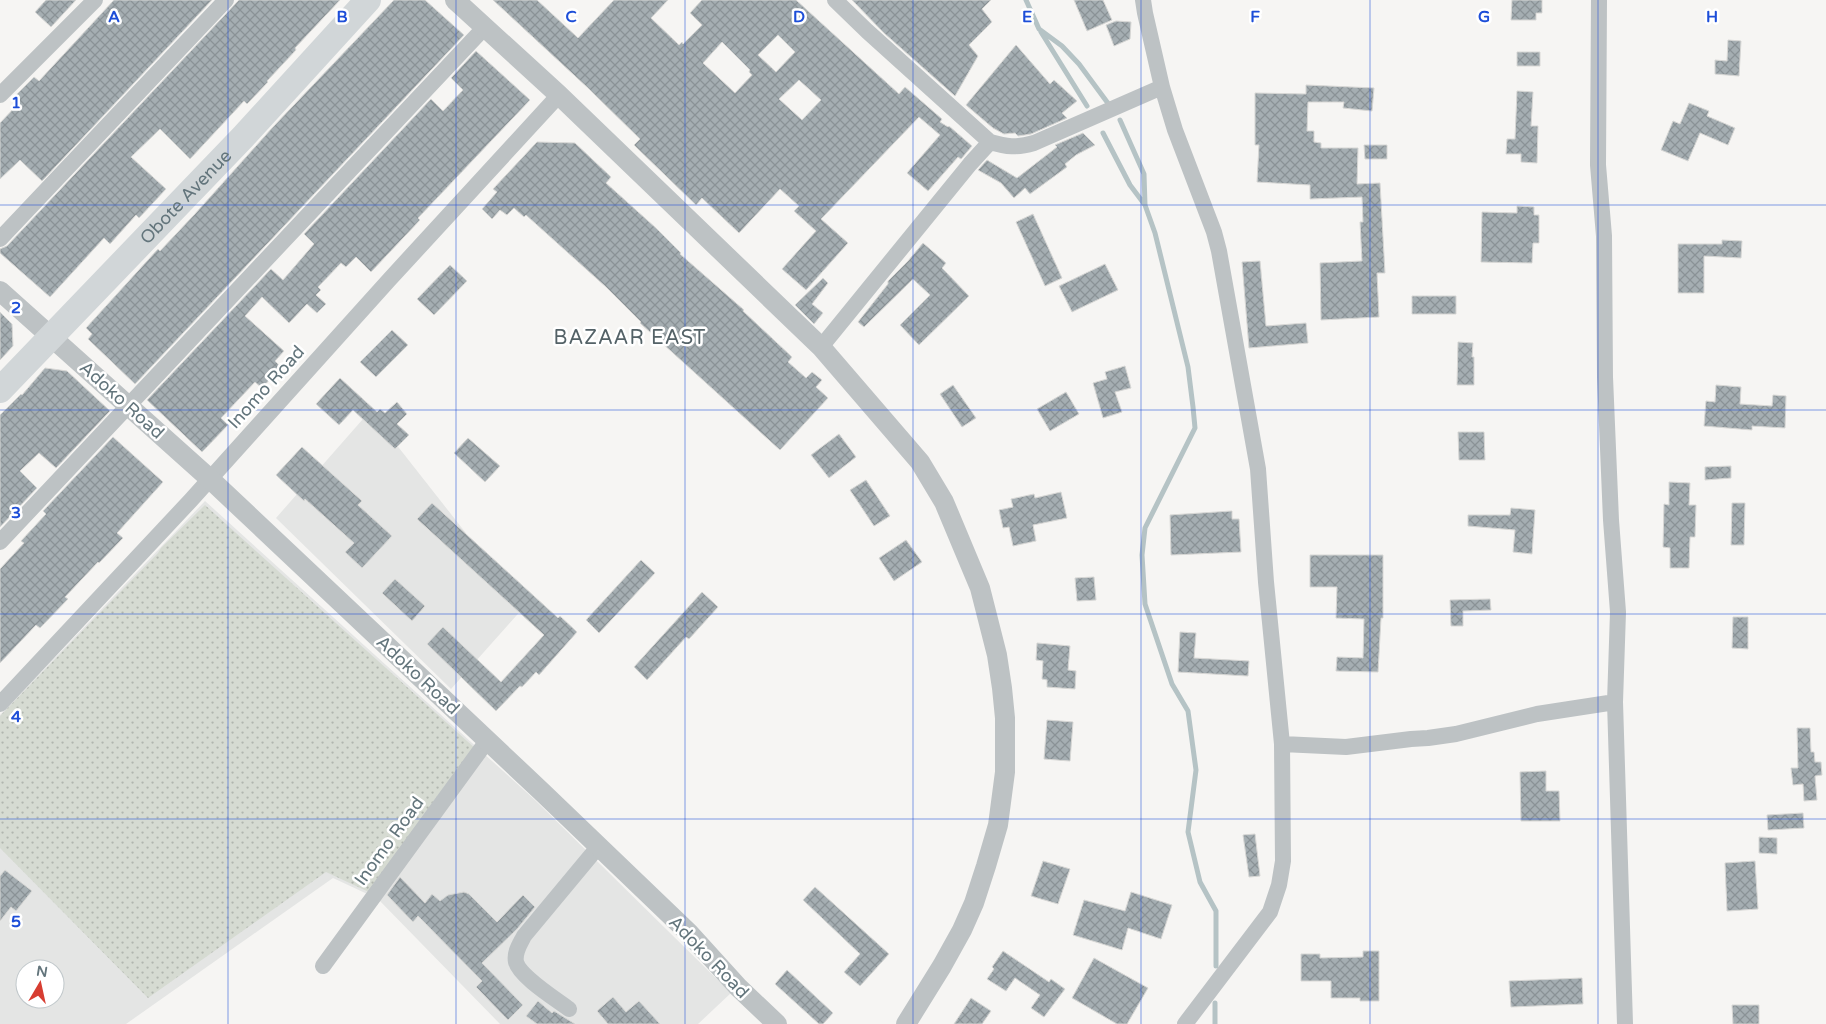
<svg xmlns="http://www.w3.org/2000/svg" width="1826" height="1024" viewBox="0 0 1826 1024" font-family="'Varela Round',sans-serif">
<defs>
<pattern id="park-dots" width="8" height="8" patternUnits="userSpaceOnUse" patternTransform="scale(1.25)"><rect width="8" height="8" fill="#d6dbd2"/><path d="M2 2h.1M6 6h.1" fill="none" stroke="#b1b6af" stroke-width="1.8" stroke-linecap="round"/></pattern>
<pattern id="building-cross-hatch" width="8" height="8" patternUnits="userSpaceOnUse" patternTransform="scale(1.25)"><rect width="8" height="8" fill="#a5aeb2"/><path d="M0 0l8 8M0 8l8-8" fill="none" stroke="#8a9296"/></pattern>
</defs>
<rect width="100%" height="100%" fill="#f6f5f3"/>
<path fill="#e4e5e4" fill-rule="evenodd" d="M370 411 524 607 451 689 276 518Z
M205 501 535 800 731 993 698 1024H500L378 899 333 878 126 1024H0V715ZM25 969H55V999H25Z"/>
<path fill="url(#park-dots)" d="M205 505 477 750 371 893 326 872 148 998 0 848V716L158 553 161 548Z"/>
<g fill="none" stroke-linecap="round" stroke-linejoin="round">
<path stroke="#b5c3c5" stroke-width="5" d="M1026 0 1039 29 1062 46 1079 64 1110 106
M1041 32 1087 106
M1120 120 1144 174 1145 205 1155 233 1188 367 1193 407 1195 428 1145 528 1142 555 1145 604 1172 684 1188 711 1196 770 1188 832 1200 882 1216 911V966
M1103 133 1130 185 1145 205
M1215 1024V1003"/>
</g>
<path fill="url(#building-cross-hatch)" stroke="#d7d7d5" fill-rule="evenodd" d="M46 0H76L51 27 35 12Z
M114 0H212L42 181 20 160 0 179V123L18 104 12 99 34 77 39 81Z
M239 0H340L295 48 296 50 267 81 268 82 247 104 244 101 190 159 160 129 131 157 166 189 139 218 136 215 110 244 104 238 50 297 0 253V249L7 246Z
M394 0H425L464 35 135 384 88 339 92 334 86 328 158 249 160 251 194 215 273 127Z
M493 0H537L578 38 614 0H668L651 18 679 45 682 42 683 44 702 25 690 13 702 0H796L899 94 905 87 942 119 940 122 948 127 949 126 972 146 961 159 958 157 928 191 907 173 940 135 919 117 821 219 848 243 806 290 782 269 816 231 794 211 799 206 780 189 739 233 702 198 696 205 634 145 640 139 588 88ZM778 35 795 52 776 72 758 55ZM722 42 750 70 749 72 752 75 735 93 703 63ZM799 80 821 100 802 120 779 99Z
M852 0H991L982 9 992 22 969 45 978 56 955 96 884 33Z
M1074 0H1103L1112 20 1087 31Z
M1512 0H1542V13H1536V20H1511Z
M1116 21 1131 22 1130 39 1114 46 1106 25Z
M1728 40 1741 41 1739 76 1715 74V60L1727 61Z
M1016 45 1050 84 1054 80 1077 101 1062 113 1067 118 1031 134 1018 136 1015 133 1004 134 993 128 966 105Z
M476 51 530 100 418 218 420 220 371 272 356 257 346 267 341 263 318 287 321 290 316 295 326 304 317 313 307 304 289 323 262 297 245 316 284 351 275 361 281 367 262 388 255 382 221 418 228 425 202 452 147 400 271 269 283 280 314 244 304 234 431 99 443 111 463 90 451 78Z
M1517 52H1540V66H1517Z
M1306 85 1374 88 1372 111 1343 108 1344 102H1308L1307 131H1314V142L1321 143V148H1358L1357 184 1380 183 1385 273H1377L1379 317 1321 320 1320 263 1362 261 1360 222H1363L1362 197 1310 199V185L1257 182 1259 145H1255V93L1306 94Z
M1517 91 1533 92 1531 126H1538L1537 163 1521 162V154H1506L1507 139H1515Z
M1689 103 1709 111 1707 116 1735 128 1728 145 1700 133 1688 161 1661 150 1673 121 1680 124Z
M1083 133 1095 145 1076 155 1065 164 1067 167 1030 194 1025 188 1014 198 1001 183 978 170 987 160 1017 178 1057 147 1055 145Z
M537 142 575 143 611 177 606 183 657 229 681 253 680 254 744 310 743 311 792 357 788 362 806 378 812 372 822 380 816 387 828 398 780 450 640 323 641 322 606 287 526 215 524 217 514 208 507 215 500 210 492 219 482 209 497 192 493 189Z
M1364 145H1387V159H1365Z
M1517 206 1534 207V215H1539V243H1533L1532 263 1481 262 1482 212 1517 213Z
M1033 214 1062 278 1045 286 1016 222Z
M1722 240 1742 241 1741 258 1704 256V293H1678V244H1722Z
M923 243 946 263 942 268 969 296 919 345 900 325 930 295 913 279 864 327 858 322 888 284V281L908 261Z
M1260 261 1266 326 1306 323 1308 343 1249 348 1242 262Z
M1105 264 1118 290 1072 312 1059 286Z
M450 265 467 281 434 315 417 299Z
M823 278 828 283 812 304 823 313 814 324 795 305Z
M1412 296H1456V314H1412Z
M0 312 12 324 13 346 0 360Z
M392 330 408 345 376 377 360 362Z
M1458 342 1473 343 1472 357H1474V385H1457Z
M1125 366 1131 388 1115 392 1122 412 1103 418 1093 383 1107 379 1105 372Z
M45 368 67 371 110 411 56 468 39 453 20 471 37 488 0 527V415L21 394 22 395Z
M340 378 377 412 380 409 385 413 397 402 407 414 397 424 409 435 395 449 353 410 339 425 316 404Z
M953 385 976 418 962 427 940 394Z
M1716 385 1741 387 1740 404 1772 406 1773 395 1786 396 1785 428 1752 426V430L1704 426 1706 401 1715 402Z
M1066 392 1079 414 1050 431 1037 409Z
M1458 432H1484L1485 460H1459Z
M839 434 856 457 829 478 811 455Z
M113 437 163 482 117 533 123 538 99 563 98 562 65 597 68 599 40 628 36 625 0 663V569L24 543 21 541 46 514 43 511Z
M468 438 500 466 485 482 454 453Z
M302 447 362 501 358 505 392 536 362 568 345 552 354 543 305 499 304 501 276 475Z
M1731 466V478L1705 480V467Z
M866 480 890 516 874 526 850 490Z
M1669 482 1690 483 1689 505H1696L1695 537H1690L1689 568H1670V548L1663 547 1664 504 1669 505Z
M1061 492 1067 518 1033 525 1036 541 1013 546 1009 527 1003 528 999 510 1013 507 1011 499 1034 494 1035 498Z
M432 503 558 618 560 616 577 632 539 675 536 672 522 687 520 686 496 711 427 644 443 627 501 682 544 635 417 519Z
M1732 503H1745L1744 545H1731Z
M1511 508 1535 510 1532 554 1513 552 1515 530 1468 526V515H1510Z
M1232 511V519H1239L1241 552 1171 555 1170 515Z
M906 540 922 562 894 581 879 558Z
M1310 555H1383V618H1381L1378 672 1336 671 1337 657 1363 658 1364 619 1336 618 1337 587H1310Z
M641 560 655 573 599 633 586 620Z
M1094 577 1096 600 1077 601 1075 578Z
M395 579 425 606 412 621 382 593Z
M702 592 718 607 689 639 686 637 647 680 634 667Z
M1490 599 1491 610 1463 611V626H1451L1450 600Z
M1733 617H1748V649L1732 648Z
M1180 632 1196 633 1194 658 1249 661 1248 676 1178 672Z
M1037 643 1070 646 1068 670 1076 671 1075 689 1047 687V680L1042 679 1043 661 1036 660Z
M1047 720 1073 722 1070 761 1044 759Z
M1797 728H1810L1811 752H1814L1815 762H1821L1822 775 1815 776 1817 800 1804 801 1803 784 1793 785 1791 768H1798Z
M1546 771V791H1559L1560 821H1521L1520 772Z
M1803 813 1804 828 1768 830 1767 815Z
M1255 834 1260 876 1249 877 1243 835Z
M1759 837 1777 838V854L1759 853Z
M1043 861 1070 869 1058 904 1031 896Z
M1755 861 1758 909 1727 911 1725 863Z
M5 870 32 891 16 911 11 907 0 921V876Z
M400 877 425 903 432 894 440 901 448 895 464 892 469 894 497 922 523 895 535 907 517 929 482 963 523 1005 508 1020 476 987 482 981 418 916 413 922 387 895Z
M815 887 889 954 860 986 844 972 860 954 803 900Z
M1131 892 1172 905 1161 939 1128 928 1122 950 1073 935 1084 900 1125 911Z
M1003 951 1049 982 1051 979 1065 989 1044 1017 1031 1008 1040 995 1015 978 1006 991 987 979 994 969 992 967Z
M1363 951H1379V1001H1360V998H1331V981H1301V954H1320V958L1363 957Z
M1094 958 1148 988 1127 1024H1117L1072 998Z
M787 970 833 1013 823 1024H819L775 984Z
M1582 978 1583 1004 1511 1007 1509 981Z
M613 997 626 1012 639 1001 660 1024H608L597 1011Z
M971 998 991 1011 982 1024H954Z
M538 1001 552 1013 554 1011 575 1024H537L526 1016Z
M1732 1005H1759V1024H1733Z"/>
<g fill="none" stroke-linecap="round" stroke-linejoin="round">
<path stroke="#bdc2c4" stroke-width="16" d="M835 0 867 31 990 142C1007 147 1016 148 1034 143L1162 87
M1143 0 1145 13 1162 87 1175 130 1214 232 1219 251 1258 469 1266 582 1282 744 1283 861 1279 885 1270 912 1185 1024
M1599 0 1598 165 1604 236 1605 377 1611 520 1618 612 1615 702 1625 1024
M0 95 95 0
M0 239 226 0
M821 347 970 164 990 142
M0 542 485 27
M0 704 191 500 389 280 559 95
M1282 744 1346 747 1411 739 1428 738 1456 734 1537 714 1615 702
M323 966 487 741
M569 1009C556 999 520 977 516 962 514 952 520 944 524 936L598 847"/>
<path stroke="#bdc2c4" stroke-width="20" d="M455 0 559 95 821 347 920 462 944 502 980 588 997 655 1002 688 1005 718V772L998 825 986 866 974 903 962 930 942 966 906 1024
M0 291 210 479 541 791 689 933 738 987 777 1024"/>
<path stroke="#d1d6d8" stroke-width="26" id="s1" d="M0 390 243 137 368 0"/>
</g>
<path fill="none" stroke="#1d4ed8" stroke-width="1" stroke-opacity="0.55" d="M228 0V1024M456 0V1024M685 0V1024M913 0V1024M1141 0V1024M1370 0V1024M1598 0V1024M0 205H1826M0 410H1826M0 614H1826M0 819H1826"/>
<g text-anchor="middle" dominant-baseline="central" stroke-width="5" stroke-linejoin="round" paint-order="stroke">
<g font-size="18" fill="#63757c" stroke="#fff">
<text stroke="none"><textPath href="#s1" startOffset="268">Obote Avenue</textPath></text>
<text transform="translate(266 387) rotate(-48)">Inomo Road</text>
<text transform="translate(122 400) rotate(42)">Adoko Road</text>
<text transform="translate(418 675) rotate(43)">Adoko Road</text>
<text transform="translate(389 841) rotate(-54)">Inomo Road</text>
<text transform="translate(709 957) rotate(46)">Adoko Road</text>
</g>
<g font-size="20" letter-spacing="1" fill="#546267" stroke="#fff">
<text x="630" y="338">BAZAAR EAST</text>
</g>
</g>
<g font-size="16" text-anchor="middle" font-weight="bold" fill="#1d4ed8" stroke="#fff" stroke-width="5" stroke-linejoin="round" paint-order="stroke">
<text x="114" y="22">A</text>
<text x="342" y="22">B</text>
<text x="571" y="22">C</text>
<text x="799" y="22">D</text>
<text x="1027" y="22">E</text>
<text x="1255" y="22">F</text>
<text x="1484" y="22">G</text>
<text x="1712" y="22">H</text>
<text x="16" y="108">1</text>
<text x="16" y="313">2</text>
<text x="16" y="518">3</text>
<text x="16" y="722">4</text>
<text x="16" y="927">5</text>
</g>
<g transform="translate(40 984) rotate(9)"><circle r="24" fill="#ffffff" stroke="#c1c8cb"/>
<path d="M0-4L9 19L0 12L-9 19Z" fill="#d73d31"/>
<text y="-8" font-size="14" font-weight="bold" text-anchor="middle" fill="#63757c">N</text>
</g>
</svg>
